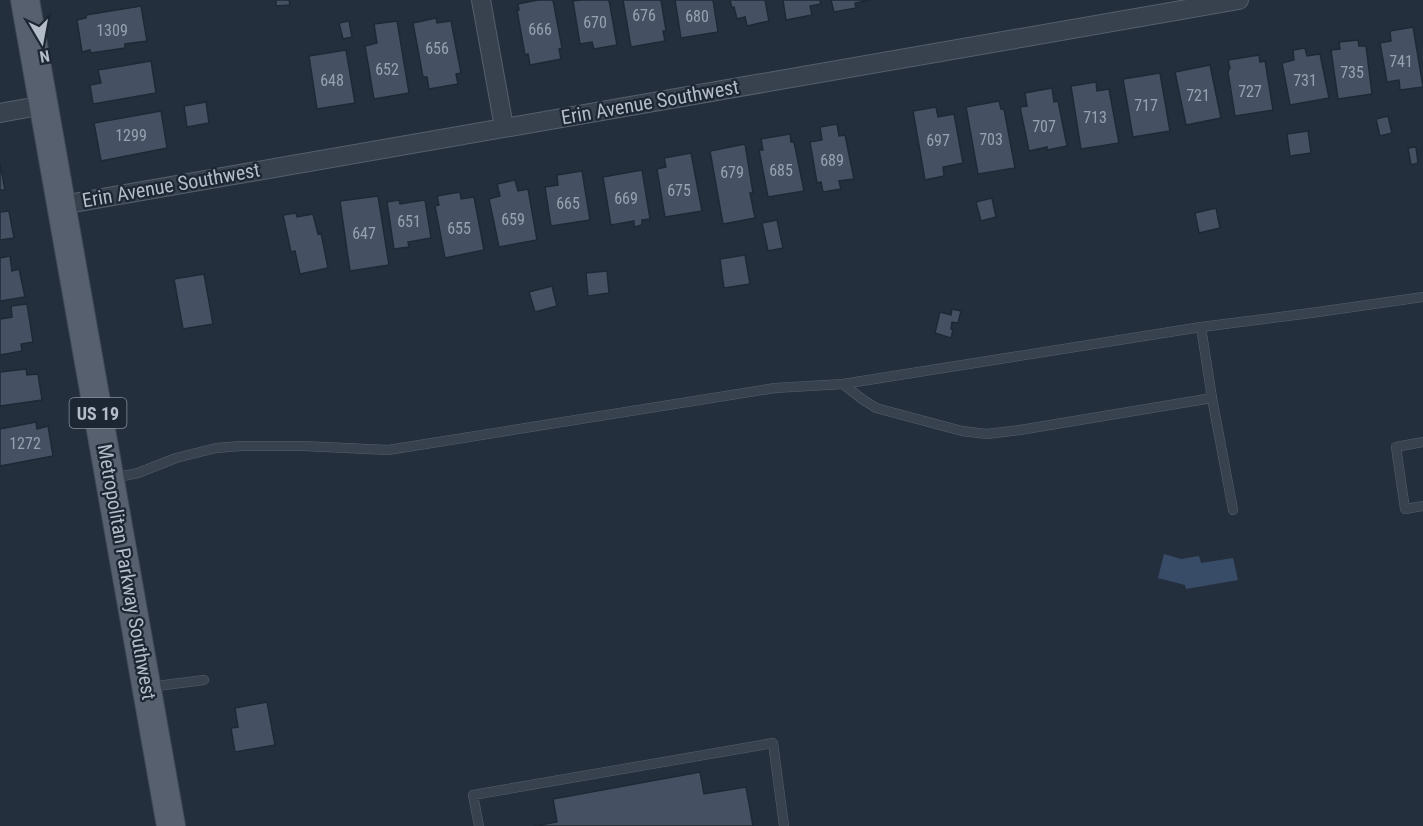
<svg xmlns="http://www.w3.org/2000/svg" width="1423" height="826" viewBox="0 0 1423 826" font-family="'Roboto Condensed',sans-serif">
<rect width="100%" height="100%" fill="#242f3e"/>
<path fill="#394c67" d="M1164 554 1181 559 1199 556 1201 563 1233 558 1238 580 1186 589 1185 585 1158 578Z"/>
<path fill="#455162" stroke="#1f2835" stroke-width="1.5" d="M276 0H289L290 5 276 6Z
M538 0H553L562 48 559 49 561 59 530 65 528 54 525 55 517 10H519L518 4Z
M581 0H609L617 45 594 49 592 42 580 44 573 1Z
M623 0H661L666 31H663L665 41 631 47Z
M675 0H713L718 32 681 38Z
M730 0H765L769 21 747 26 745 17 737 19 734 7 732 8Z
M783 0H820L821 4 810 6 812 15 786 20Z
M831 0H871L855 3 856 8 834 12Z
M141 6 147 41 125 44V48L91 53 90 50 82 52 77 20 86 18V15Z
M436 18 437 23 451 21 461 73 456 74 458 84 429 89 427 77H423L413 23Z
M349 21 352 37 343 39 339 23Z
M397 21 409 93 374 99 365 46 377 43 374 24Z
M1413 27 1423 87 1400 90 1399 80 1387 82 1380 43 1391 41 1390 31Z
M1358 40 1359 46H1366L1372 94 1338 99 1331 50 1340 49 1339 42Z
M1305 48 1307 56 1320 54 1329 98 1290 105 1282 63 1294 60 1293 50Z
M346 50 355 103 317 109 309 56Z
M1259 55 1260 62 1265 61 1273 110 1235 116 1228 72 1230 68 1228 60Z
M151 61 156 93 93 104 90 85 101 83 98 70Z
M1210 65 1221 118 1186 125 1175 72Z
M1160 73 1170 131 1133 137 1123 79Z
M1096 82 1097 91 1109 89 1119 143 1081 149 1071 86Z
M1052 88 1054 102 1058 101 1067 146 1047 150V147L1029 151 1020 107 1027 106 1025 93Z
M999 101 1001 109H1004L1015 168 978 174 966 107Z
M206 102 209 123 187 127 184 106Z
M936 107 938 117 954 114 963 163 943 167 944 176 925 180 913 111Z
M161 111 167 148 101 161 94 123Z
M1388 116 1392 133 1380 136 1376 119Z
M837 124 839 136 845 135 854 179 839 181 841 189 823 192 821 182 817 183 810 142 822 140 820 127Z
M1308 131 1311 153 1290 156 1287 134Z
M790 134 791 142H794L804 191 768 197 759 150H763L761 139Z
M745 144 753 193H750L755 218 723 224 710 151Z
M1416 147 1418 163 1411 165 1408 148Z
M691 153 702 211 665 217 657 169 666 167 664 158Z
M0 163 5 190H0Z
M642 170 650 219 642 220V225L634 227V221L611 225 603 177Z
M582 171 590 220 551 226 545 187 558 185 557 175Z
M515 180 518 191 528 189 537 240 499 247 489 199 500 196 497 184Z
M460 192 461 199 474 197 484 250 445 258 435 206 439 205 437 196Z
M378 196 389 265 350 271 340 201Z
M992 198 996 217 981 221 976 202Z
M399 200 400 204 425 200 431 238 408 242 409 247 394 249 387 202Z
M1216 208 1220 228 1199 233 1195 213Z
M9 211 14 238 0 240V212Z
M296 213 297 217 313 214 318 234 321 233 328 268 300 274 295 251 291 252 283 215Z
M777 220 783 248 768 251 762 223Z
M745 255 750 284 724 288 720 259Z
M10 256 12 271 19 269 25 297 0 301V258Z
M607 271 609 293 588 296 586 273Z
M204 274 213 324 183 329 174 279Z
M552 286 557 306 535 312 529 292Z
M27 304 33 342 21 344 22 351 0 355V319L12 317 11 306Z
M952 309 961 311 958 323 952 322 951 329 953 330 951 338 935 333 940 312 951 315Z
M26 369 27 375 38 374 42 400 0 406V372Z
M36 422 37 429 48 426 53 456 0 466V429Z
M267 702 275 745 235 752 231 728 238 727 235 708Z
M700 772 704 794 746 787 753 826H534L557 822 553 799Z"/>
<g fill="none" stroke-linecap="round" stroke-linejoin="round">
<defs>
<path id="service" d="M1201 327 1212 398 1233 510
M843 384 862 399 876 408 962 431 987 434 1020 430 1212 398
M1423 442 1396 447 1405 509 1423 506
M113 478 138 473 176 458 216 448 241 446H303L388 450 775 388 843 384 1201 327 1311 313 1423 297
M149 687 204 680
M479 826 473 795 773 743 784 826"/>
<path id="minor" d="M481 0 504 127
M0 113 44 105
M62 205 1239 0"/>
<path id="primary" d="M25 0 171 826"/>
</defs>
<use href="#service" stroke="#565f6c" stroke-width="10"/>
<use href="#minor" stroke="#565f6c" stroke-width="20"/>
<use href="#primary" stroke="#414a57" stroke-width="30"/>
<use href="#service" stroke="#38414e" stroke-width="9"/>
<use href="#minor" stroke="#38414e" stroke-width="18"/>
<use href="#primary" stroke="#56606e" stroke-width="28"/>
</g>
<g text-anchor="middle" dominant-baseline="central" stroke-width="4.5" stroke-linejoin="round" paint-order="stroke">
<g font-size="16" fill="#98a1af">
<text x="644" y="15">676</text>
<text x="697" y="16">680</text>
<text x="595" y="22">670</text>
<text x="540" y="29">666</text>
<text x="112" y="30">1309</text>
<text x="437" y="48">656</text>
<text x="1401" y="61">741</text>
<text x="387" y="69">652</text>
<text x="1352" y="72">735</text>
<text x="332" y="80">648</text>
<text x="1305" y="80">731</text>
<text x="1250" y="91">727</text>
<text x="1198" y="95">721</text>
<text x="1146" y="105">717</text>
<text x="1095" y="117">713</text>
<text x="1044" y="126">707</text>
<text x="131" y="135">1299</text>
<text x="991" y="139">703</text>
<text x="938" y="140">697</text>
<text x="832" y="160">689</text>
<text x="781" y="170">685</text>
<text x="732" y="172">679</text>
<text x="679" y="190">675</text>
<text x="626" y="198">669</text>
<text x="568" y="203">665</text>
<text x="513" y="219">659</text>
<text x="409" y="221">651</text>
<text x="459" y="228">655</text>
<text x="364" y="233">647</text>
<text x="25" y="443">1272</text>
</g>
<rect fill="#1d2633" stroke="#878f9c" stroke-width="1.5" x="69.5" y="398" width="57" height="30" rx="4.5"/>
<g font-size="18" font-weight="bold" fill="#b4bcc9">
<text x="98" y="413">US 19</text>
</g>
<g font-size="20" fill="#b4bcc9" stroke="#1d2633">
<text transform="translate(650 102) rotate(-10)">Erin Avenue Southwest</text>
<text transform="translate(171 185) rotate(-10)">Erin Avenue Southwest</text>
<text transform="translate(127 572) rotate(80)">Metropolitan Parkway Southwest</text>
</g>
</g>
<g transform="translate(42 42) rotate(170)" stroke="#1d2633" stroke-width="4.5" paint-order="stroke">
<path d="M0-4.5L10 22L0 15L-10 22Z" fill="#b4bcc9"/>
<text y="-9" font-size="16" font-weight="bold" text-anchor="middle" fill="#b4bcc9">N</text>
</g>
</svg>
